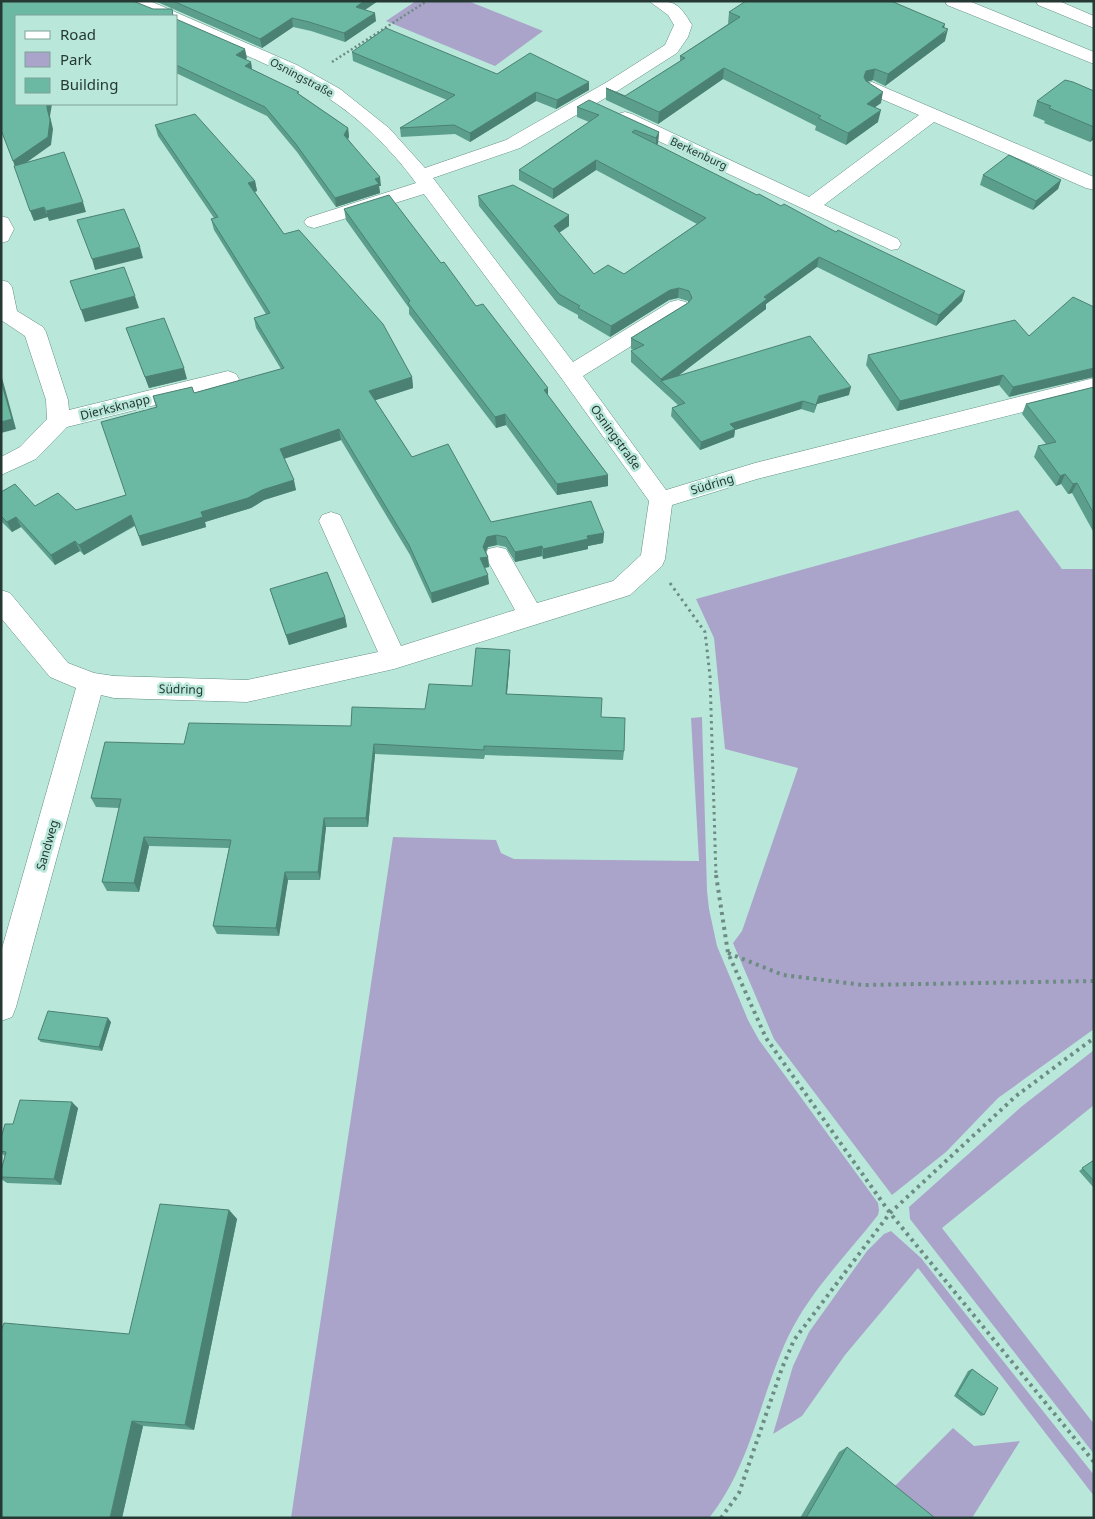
<svg xmlns="http://www.w3.org/2000/svg" width="1095" height="1519" viewBox="0 0 1095 1519" font-family="'Noto Sans',sans-serif">
<rect width="100%" height="100%" fill="#b9e8da"/>
<path fill="#aba4ca" d="M416 1H468L543 31 495 66 386 21Z
M1018 510 1062 569H1094V1029L998 1098 946 1152 892 1195 774 1039 733 943 742 931 798 768 725 749 714 638 696 599Z
M702 717 707 891 709 909 717 946 748 1020 759 1040 878 1203 879 1210 878 1215C847 1255 810 1291 788 1337 760 1396 751 1466 709 1518H291L393 837 496 840 501 853 514 859 699 861 691 718Z
M1094 1050V1105L942 1228 1094 1424V1454L910 1219 909 1207 1021 1107Z
M891 1231 921 1258 1094 1475V1496L918 1268 845 1355 802 1416 773 1434 793 1366 809 1332 867 1251 884 1234Z
M953 1428 974 1446 1020 1441 972 1518H920L888 1493Z"/>
<g fill="none" stroke-linecap="round" stroke-linejoin="round">
<defs>
<path id="minor" d="M126 1H150L297 65 340 89 389 128 425 168 506 140 607 82 665 45 674 25 668 15 649 1C675 1 678 2 692 25L688 37 677 53 619 90 520 148 433 178 573 362 670 302 678 300 686 302 689 307 686 312 583 376 666 490 755 463 1094 378V394L757 479 672 505 665 559 662 566 630 595 394 669 247 702 114 698 101 695 16 1007 12 1017 1 1021V952L76 688 50 677 1 618V590L10 593 68 663 94 673 114 676 247 680 378 652 319 521 322 515 331 512 340 515 401 646 515 610 485 556 488 549 497 547 506 549 537 603 613 581 641 555 649 501 562 379 424 194 321 226 314 228 307 226 304 222 307 218 416 183C392 150 360 118 325 96 279 67 226 47 176 25V16H156L128 5Z
M1036 1H1059L1094 16V28L1038 5Z
M872 82 1094 177V190L1086 188 934 122 824 205 898 239 901 244 898 249 891 250 618 122 616 118 618 114 625 112 632 114 809 197 919 115 865 92 863 88 865 84Z
M1 216 8 218 14 229 8 241 1 243Z
M1 280 8 282 12 287 17 311 43 327 46 332 68 400 69 410 228 371 236 374 239 379 236 384 228 387 67 427 36 459 1 475V457L20 447 47 419 46 400 25 336 1 320Z"/>
<path id="major" d="M945 1H969L1094 52V64L947 5Z"/>
</defs>
<use href="#minor" stroke="#628e81" stroke-width="1"/>
<use href="#major" stroke="#628e81" stroke-width="1"/>
<path stroke="#6c8c83" stroke-width="2.5" stroke-dasharray="2 2.5" stroke-linecap="butt" d="M332 62 427 1"/>
<path stroke="#6c8c83" stroke-width="3" stroke-dasharray="2.5 4" stroke-linecap="butt" d="M670 583 705 632 710 676 716 876"/>
<path stroke="#6c8c83" stroke-width="4" stroke-dasharray="3 4.5" stroke-linecap="butt" d="M716 875 728 953 766 1038 890 1213 1094 1462
M728 953 783 975 863 985 1094 981
M721 1518 739 1493 782 1368 794 1340 890 1213 1016 1096 1094 1038"/>
<use href="#minor" fill="#fff" fill-rule="evenodd"/>
<use href="#major" fill="#fff" fill-rule="evenodd"/>
</g>
<path fill="#5c9e8c" d="M155 1H378L365 10 376 21 345 42 311 31 293 27 262 48Z
M729 12 944 28 945 41 885 86 873 80 867 82 881 103 875 107 878 122 846 145 815 130 816 126 723 79 658 124 606 100V88L625 96 680 61V56L728 24Z
M176 19 247 58 245 59 251 62 252 69 299 94 348 128 349 137 348 139 381 186H379L380 193 336 207 297 152 267 116 176 73Z
M352 52 497 74 589 90 556 109 536 101 470 142 455 134 401 137 400 128 447 100 353 61Z
M1094 91V139L1090 142 1044 123 1045 121 1033 116 1037 101Z
M577 107 659 132 658 143 657 145 962 301 936 326 817 267 766 304V309L678 376 849 395 817 404 814 413 801 409 735 430 734 437 700 450 671 416 672 408 678 405 631 362V351L634 350 631 349V338L688 303V301L678 298 669 300 610 337 578 318V315L558 304 479 206 478 196 569 215V226L559 233 594 274H624L697 224 596 170 553 199 519 180V170L589 122 577 117Z
M155 125 255 181 257 191 255 192 284 234 412 377 413 388 375 400 412 457 491 522 604 533 603 543 588 546V549L543 559 542 556 515 562 506 547 497 545 488 547 486 552 488 557 489 567 485 568 489 584 432 603 410 555 341 440 284 459 296 490 264 500 251 508 205 522 206 527 142 546 135 526 84 555 80 551 55 565 21 527 12 532 1 521V492L35 506 76 510 126 495 156 407 153 396 194 393 281 369 256 328 254 318 266 314 214 230 211 219 214 218 158 136Z
M983 175 1061 180 1058 189 1033 210 980 185Z
M344 209 441 263 548 396 608 475V486L557 495 506 425 496 428 409 314V308L346 220Z
M1094 307 1009 397 999 385 897 411 866 365 868 355 1029 336Z
M126 328 187 379 149 388Z
M1094 387V533L1072 493 1068 494 1061 484 1056 486 1034 457 1038 446 1046 444 1022 414 1026 404Z
M270 589 345 617 347 627 289 645 273 599Z
M510 659 507 694 601 717 624 751 623 760 485 755 484 759 375 754 368 827H326L320 880H288L279 936 217 934 213 926 229 848 149 846 139 892 107 891 102 882 119 808 96 807 91 798 184 744 351 726 425 709 472 686Z
M111 1022 102 1051 41 1042 38 1039Z
M78 1108 61 1185 7 1183 1 1179V1171L5 1156 1 1153V1138L13 1124Z
M1094 1160V1188L1079 1171Z
M229 1210 237 1219 194 1430 143 1426 122 1518 129 1334Z
M972 1369 984 1415 981 1416 954 1396 968 1371Z
M847 1447 935 1518H800L839 1452Z"/>
<path fill="#4b8172" d="M364 1H378L357 15 356 7Z
M375 13 376 21 345 42 344 33Z
M292 18 293 27 262 48 260 39Z
M945 24 943 34 948 29 945 41 885 86 888 74Z
M245 49 247 58 238 64 236 55Z
M251 62 252 71 245 66Z
M724 68 723 79 658 124 659 112Z
M875 69 873 80 863 83 864 77 866 71Z
M589 82V90L556 109 557 100Z
M536 92V101L470 142V133Z
M883 92 881 103 864 115 867 104Z
M47 104H52L50 116 53 129 51 145 16 170 13 161 47 108Z
M881 110 878 122 846 145 848 133Z
M348 128 349 137 345 144 344 135Z
M1094 131V139L1090 142Z
M659 132 658 143 656 149V138Z
M596 160V170L553 199V189Z
M380 177 381 186H379L380 193 336 207 335 198 375 179Z
M1061 180 1058 189 1033 210 1036 201Z
M255 181 257 191 250 193 248 183Z
M83 202 86 212 49 221 46 211Z
M44 207 48 217 34 221 30 211Z
M569 215V226L554 236V226Z
M140 247 143 258 95 270 92 259Z
M819 257 817 267 766 304V309L666 385 661 381 660 389 661 379 764 297Z
M679 288 678 298 669 300 610 337 611 326 670 290Z
M965 291 962 301 936 326 939 315Z
M135 296 139 308 85 322 81 310Z
M184 368 187 379 149 388 145 377Z
M1094 368V377L1009 397 1013 387Z
M1 374 16 429 1 433Z
M1003 375 999 385 897 411 900 401Z
M412 377 413 388 370 402 369 391Z
M851 387 849 395 817 404 814 413 816 405 819 396Z
M548 388V399L544 390Z
M803 401 801 409 735 430 734 437 700 450 701 442 730 424Z
M505 414 506 425 496 428 495 417Z
M339 429 341 440 283 459 280 449Z
M1065 474 1061 484 1056 486 1060 476Z
M608 475V486L557 495V484Z
M294 480 296 490 264 500 251 508 205 522 206 527 142 546 139 536 201 512 262 490Z
M1077 483 1072 493 1068 494 1073 484Z
M131 515 135 525 84 555 79 545Z
M16 517 21 527 12 532 7 522Z
M604 533 603 543 588 546V549L543 559V549L587 536Z
M496 535 497 545 488 547 483 557V547L487 537Z
M75 541 80 551 55 565 51 555Z
M542 546V556L515 562V552Z
M488 557 489 567 481 568 480 558Z
M488 575 489 584 432 603 431 593Z
M345 617 347 627 289 645 286 635Z
M510 650V659L506 704V694Z
M374 744 375 754 368 827 366 818Z
M324 818 326 827 320 880 318 872Z
M144 837 149 846 139 892 134 883Z
M285 872 288 880 279 936 276 928Z
M108 1018 111 1022 102 1051 99 1047Z
M72 1102 78 1108 61 1185 54 1179Z
M229 1210 237 1219 194 1430 185 1425Z
M132 1421 143 1426 122 1518H110Z"/>
<path fill="#6bb8a3" stroke="#4b8172" d="M1 1H133L153 9H172L173 16H16V104H47V108L50 120 48 137 13 161 1 130Z
M173 1H364L356 7 375 13 344 33 309 22 292 18 260 39Z
M746 1H891L945 24 942 27 948 29 888 74 875 69 866 71 864 77 866 81 883 92 867 104 881 110 848 133 818 118 821 116 724 68 659 112 606 88 625 96 685 58 680 56 740 17 729 12Z
M176 19 245 49 236 55 251 62 245 66 299 92 297 93 348 128 344 135 380 177 375 179 379 184 335 198 295 143 265 107 176 65Z
M386 28 497 74 530 53 589 82 557 100 536 92 470 133 454 125 400 128 455 95 352 52Z
M1065 80 1073 82 1094 91V127L1049 108 1051 106 1037 101Z
M589 100 659 132 656 138 635 130 632 132 757 195 759 194 781 206 784 204 836 232 838 230 965 291 939 315 819 257 764 297 767 299 661 379 631 351 644 345 631 338 688 303 692 298 689 291 679 288 670 290 611 326 578 308 580 306 559 294 478 196 513 185 569 215 554 226 594 274 608 265 624 274 706 218 596 160 553 189 519 170 599 115 577 107Z
M195 114 255 181 248 183 284 234 299 230 383 324 412 377 369 391 412 457 448 444 491 522 591 501 604 533 587 536 588 539 543 549 542 546 515 552 506 537 496 535 487 537 483 547 488 557 480 558 488 575 431 593 409 545 339 429 280 449 294 480 262 490 248 498 201 512 203 517 139 536 131 515 79 545 75 541 51 555 16 517 7 522 1 516V492L15 484 35 506 58 493 76 510 126 495 101 422 157 407 153 396 192 387 194 393 284 368 254 318 270 313 211 219 218 217 155 125Z
M64 152 83 202 46 211 44 207 30 211 14 166Z
M1009 155 1061 180 1036 201 983 175Z
M389 195 441 263 444 262 476 306 483 304 548 388 544 390 608 475 557 484 505 414 495 417 408 303 410 301 344 209Z
M124 209 140 247 92 259 77 220Z
M124 267 135 296 81 310 70 281Z
M1073 297 1094 307V368L1013 387 1003 375 900 401 868 355 1015 320 1029 336Z
M164 318 184 368 145 377 126 328Z
M810 336 851 387 819 396 816 405 803 401 730 424 735 429 701 442 672 408 685 403 661 381Z
M1 381 12 419 1 422Z
M1094 387V514L1077 483 1073 484 1065 474 1060 476 1038 446 1056 442 1026 404Z
M327 572 345 617 286 635 270 589Z
M476 648 510 650 506 694 602 698 601 717 625 718 624 751 484 746V750L374 744 366 818H324L318 872H285L276 928 213 926 231 840 144 837 134 883 102 882 121 799 91 798 105 742 184 744 189 723 351 726 352 707 425 709 429 684 472 686Z
M48 1011 108 1018 99 1047 38 1039Z
M20 1100 72 1102 54 1179 1 1177V1171L6 1152 1 1151V1138L5 1124H13Z
M1094 1160V1181L1082 1168Z
M160 1204 229 1210 185 1425 132 1421 110 1518H1V1331L4 1323 129 1334Z
M972 1369 998 1388 984 1415 957 1394Z
M847 1447 935 1518H806Z"/>
<g text-anchor="middle" dominant-baseline="central" stroke-width="5" stroke-linejoin="round" paint-order="stroke">
<g font-size="11" fill="#253833" stroke="#b9e8da">
<text transform="translate(302 77) rotate(28)">Osningstraße</text>
<text transform="translate(699 153) rotate(25)">Berkenburg</text>
</g>
<g font-size="12" fill="#253833" stroke="#b9e8da">
<text transform="translate(115 407) rotate(-14)">Dierksknapp</text>
<text transform="translate(616 437) rotate(54)">Osningstraße</text>
<text transform="translate(712 484) rotate(-17)">Südring</text>
<text transform="translate(181 689) rotate(1)">Südring</text>
<text transform="translate(47 845) rotate(-74)">Sandweg</text>
</g>
</g>
<rect width="1095" height="1519" fill="none" stroke="#253833" stroke-width="5"/>
<rect x="15" y="15" width="162" height="90" fill="#b9e8da" stroke="#7ea297"/>
<rect x="25" y="31" width="25" height="8" fill="#ffffff" stroke="#7ea297"/>
<text x="60" y="40" font-size="15" fill="#253833">Road</text>
<rect x="25" y="52" width="25" height="15" fill="#aba4ca" stroke="#7ea297"/>
<text x="60" y="65" font-size="15" fill="#253833">Park</text>
<rect x="25" y="78" width="25" height="15" fill="#6bb8a3" stroke="#7ea297"/>
<text x="60" y="90" font-size="15" fill="#253833">Building</text>
</svg>
